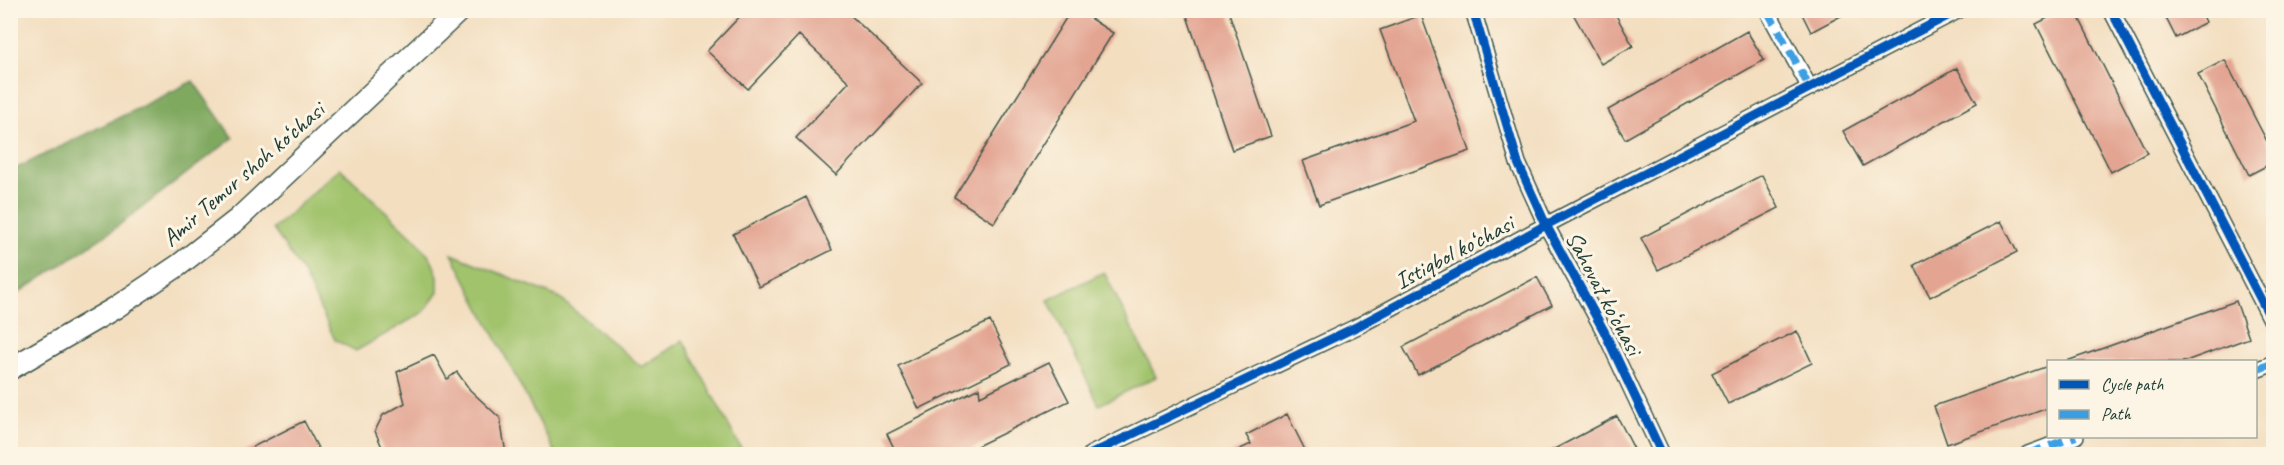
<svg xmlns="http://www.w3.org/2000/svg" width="2284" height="465" viewBox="0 0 2284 465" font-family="Caveat,sans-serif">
<rect width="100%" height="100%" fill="#fcf5e5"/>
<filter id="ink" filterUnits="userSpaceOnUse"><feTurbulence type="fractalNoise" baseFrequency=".0167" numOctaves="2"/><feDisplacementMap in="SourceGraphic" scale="12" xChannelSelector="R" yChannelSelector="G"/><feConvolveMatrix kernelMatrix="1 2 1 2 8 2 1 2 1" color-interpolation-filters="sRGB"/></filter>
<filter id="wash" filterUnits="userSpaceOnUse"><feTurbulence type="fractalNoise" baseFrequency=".008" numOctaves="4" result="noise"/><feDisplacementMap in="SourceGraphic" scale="24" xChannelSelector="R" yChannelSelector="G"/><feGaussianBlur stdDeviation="1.35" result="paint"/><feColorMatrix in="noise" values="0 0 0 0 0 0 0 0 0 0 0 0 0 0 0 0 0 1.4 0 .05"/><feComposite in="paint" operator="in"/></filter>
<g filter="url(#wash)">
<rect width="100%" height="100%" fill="#f3dec0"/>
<path fill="#a1c36c" stroke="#608050" stroke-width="1.5" d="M340 168 416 240 431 259 438 276V292L424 312 356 351 335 340 302 271 273 229Z
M452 254 558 297 642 367 683 340 744 454H556Z
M1104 272 1156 377 1099 405 1048 300Z"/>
<path fill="#80a960" stroke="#50734a" stroke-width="1.5" d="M193 81 233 138 106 235 11 298V171Z"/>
<g id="blocks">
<path fill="#e3a492" d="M746 10H845L922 83 836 175 796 138 849 82 799 35 748 89 707 51Z
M1071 10H1077L1113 33 994 223 954 197Z
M1185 10H1228L1271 136 1232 150Z
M1571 10H1613L1633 46 1601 64Z
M1702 10H1716L1705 16Z
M1800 10H1852L1811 32Z
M2063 10H2075L2147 153 2111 172 2036 24Z
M2162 10H2200L2206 22 2176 38Z
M1421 15 1470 151 1319 205 1303 161 1414 121 1380 30Z
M1747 31 1764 60 1625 139 1608 110Z
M2225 60 2274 155V162L2249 175 2198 74Z
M1957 68 1977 103 1863 166 1843 131Z
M1762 175 1779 208 1658 270 1641 238Z
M806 197 832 250 759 287 733 234Z
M2001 221 2017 252 1930 297 1914 265Z
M1537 277 1552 305 1418 375 1403 347Z
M2236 301 2249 338 2183 362H2064Z
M990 321 1011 364 919 409 898 366Z
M1797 331 1812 363 1728 404 1712 373Z
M434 355 447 379 457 372 470 390 500 418 506 454H385L375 431 383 415 405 403 397 372Z
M1049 362 1069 401 961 454H897L887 434 979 388 980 396Z
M2048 366V408L1947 444 1934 406Z
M1287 414 1307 454H1230L1251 444 1246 435Z
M1617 416 1634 449 1624 454H1545Z
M304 421 321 454H239Z"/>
</g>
</g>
<g filter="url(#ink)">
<use href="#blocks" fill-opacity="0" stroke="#3f5549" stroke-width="1.5"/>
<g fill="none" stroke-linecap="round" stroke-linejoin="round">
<defs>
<path id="street" d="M1473 10 1518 163 1546 225 1604 331 1662 454
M1767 10 1810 88
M2111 10 2274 325
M2256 370 2274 363
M1091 454 1358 326 1546 225 1959 10
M2028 454 2076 436"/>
<path id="secondary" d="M10 369 115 308 179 265 238 219 460 10"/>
</defs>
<use href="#street" stroke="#3f5549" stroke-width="18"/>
<use href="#secondary" stroke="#3f5549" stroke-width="24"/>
<use href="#street" stroke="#fff" stroke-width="15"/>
<use href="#secondary" stroke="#fff" stroke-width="21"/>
<path stroke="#3c9ee2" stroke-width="8" stroke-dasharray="15 8" stroke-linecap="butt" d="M1767 10 1810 88
M2256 370 2274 363
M2028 454 2076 436"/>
<defs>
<path id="cycleway" d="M1473 10 1518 163 1546 225 1604 331 1662 454
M2111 10 2274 325
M1091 454 1358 326 1546 225 1959 10"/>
</defs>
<use href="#cycleway" stroke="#fcf5e5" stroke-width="13"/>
<use href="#cycleway" stroke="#0057b8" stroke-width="9"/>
</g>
</g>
<g text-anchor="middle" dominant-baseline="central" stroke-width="6" stroke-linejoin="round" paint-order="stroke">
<g font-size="24" fill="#1f3d34" stroke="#fcf5e5">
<text transform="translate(243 174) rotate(-41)">Amir Temur shoh ko‘chasi</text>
<text transform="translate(1454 252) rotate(-28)">Istiqbol ko‘chasi</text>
<text transform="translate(1604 293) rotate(62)">Sahovat ko‘chasi</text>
</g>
</g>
<rect width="2284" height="465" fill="none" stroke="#fcf5e5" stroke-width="36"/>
<rect x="2047" y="360" width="210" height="78" fill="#fcf5e5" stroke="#a4ab9e" stroke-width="1.5"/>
<rect x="2059" y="380" width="30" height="9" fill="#0057b8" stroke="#a4ab9e" stroke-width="1.5"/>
<text x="2101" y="390" font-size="18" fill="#1f3d34">Cycle path</text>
<rect x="2059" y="410" width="30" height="9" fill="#3c9ee2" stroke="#a4ab9e" stroke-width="1.5"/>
<text x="2101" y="420" font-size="18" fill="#1f3d34">Path</text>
</svg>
